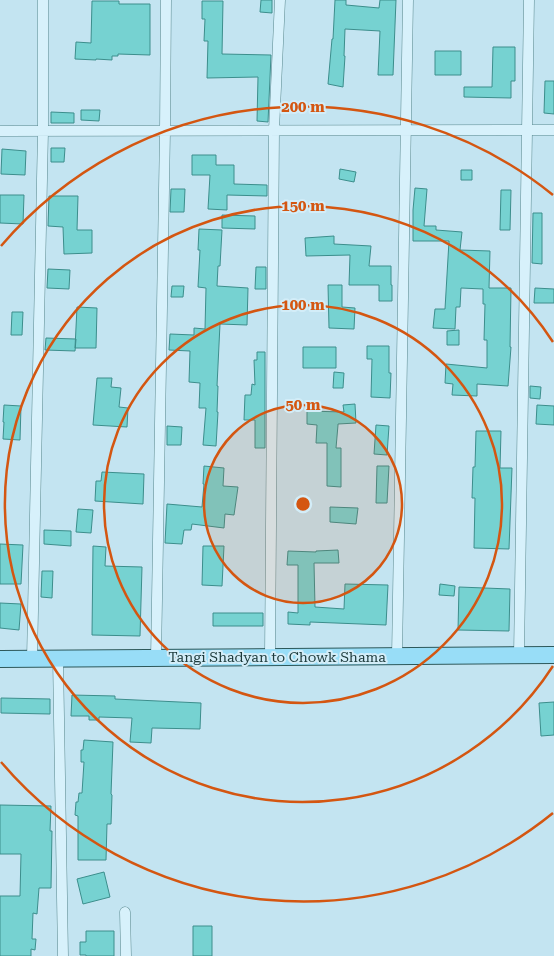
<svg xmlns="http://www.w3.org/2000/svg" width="554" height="956" viewBox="0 0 554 956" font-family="'Roboto Serif',serif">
<rect width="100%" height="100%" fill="#c3e4f1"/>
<path fill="#76d2d1" stroke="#3c8e8c" d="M261 0H272V13L260 12Z
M335 0H346V5L379 8 380 0H396L393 75H378L380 31 345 29 344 56H345L343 87 328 84 332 39H333Z
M92 1H119V4H150V55L118 54V56H112V60L96 59V60L75 59 76 42 91 43Z
M202 1H223L222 54 271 55 268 122 257 121 258 77 207 78 208 41H204L205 19H202Z
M493 47H515V81H511V98L464 97V87H492Z
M435 51H461V75H435Z
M545 81H554V114L544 113Z
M81 110H100L99 121 81 120Z
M51 112 74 113V123H51Z
M51 148H65L64 162H51Z
M2 149 26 151 25 175 1 174Z
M192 155H216V165H234V184L267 185V196L227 195V210L208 209 210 175H192Z
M340 169 356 172 354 182 339 179Z
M461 170H472V180H461Z
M415 188 427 189 424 226H436V230L462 232 460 250 490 251 489 288H511L510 347H511L508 386 477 384V396L452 395 453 384 445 383 446 364 487 368V340H484L485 304H483V289L461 288 460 307H456L455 329 433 328 435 309H445L449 241H413V210Z
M171 189H185L184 212H170Z
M501 190H511L510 230H500Z
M0 195H24L23 224 0 223Z
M49 196H78L77 230H92V253L64 254 63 227 48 226Z
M533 213H542V264L532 263Z
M222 215 255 216V229L222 228Z
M199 229 222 230 220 266H218L217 286 248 288 247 325 220 324 217 386H218L217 412H218L216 446 203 445 206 408H199L200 383 189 382 190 351 169 350 170 334 194 335V328L205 329 206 288 198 287 200 250H198Z
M334 236V244L371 246 369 266H391V285H392V301H379V285H349L350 255 306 256 305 238Z
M256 267H266V289H255Z
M48 269 70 270 69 289 47 288Z
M328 285H342V307L355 308 354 329 329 328Z
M172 286H184L183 297H171Z
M535 288 554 289V303H534Z
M77 307 97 308 96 348H75Z
M12 312H23L22 335H11Z
M459 330V345H447V331Z
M46 338 76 339 75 351 45 350Z
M367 346H389V373H391L390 398 371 397 372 359H367Z
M303 347H336V368H303Z
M257 352H265V448H255V420H244L245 395H251L252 384 255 385 254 360H257Z
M334 372 344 373 343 388H333Z
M97 378H112L111 387 121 388 119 407 128 408 127 427 93 425Z
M530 386 541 387 540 399 530 398Z
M355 404 356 423 338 424V425L336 448H341V487L327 486V443H316L317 425 307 424V411L344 412 343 405Z
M4 405 21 406 20 440 3 439 4 422H3Z
M537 405 554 406V425L536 424Z
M376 425 389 426 387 455 374 454Z
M167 426 182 427 181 445H167Z
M476 431H501L500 468H512L509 549 474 548 475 498H472L473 467H475Z
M204 466 224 468 223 486 238 487 234 515 225 514 224 528 192 524 191 530H184L182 544 165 543 167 504 202 507 204 484H203Z
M377 466H389L387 503H376Z
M102 472 144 474 143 504 95 501 96 481H101Z
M330 507 358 508 356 524 330 522Z
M78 509 93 510 91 533 76 532Z
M44 530 71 531V546L44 544Z
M0 544 23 545 21 584H0Z
M93 546 106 547 105 566 142 567 140 636 92 635Z
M203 546H224L222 586 202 585Z
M338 550 339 563H314L315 607 344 609 345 584 388 585 386 625 310 622V625L288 624V612L298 613V565H287L288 551 316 552V551Z
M42 571H53L52 598 41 597Z
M440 584 455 586 454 596 439 595Z
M459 587 510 589 509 631 458 630Z
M0 603 21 604 19 630 0 628Z
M213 613H263V626H213Z
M72 695 115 696V699L201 703 200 729 152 728 151 743 130 742 132 718 99 717V720H89V716H71Z
M1 698 50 699V714L1 713Z
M554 702V735L541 736 539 703Z
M84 740 113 742 111 794 112 795 111 824H107L106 860H78V816L75 815 76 802H78L79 793H82L84 762H81V750H83Z
M0 805 51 806 50 831H52L51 888H39L37 914 33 913 32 939H36L35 950 31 949V956H0V896H20L21 854H0Z
M104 872 110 897 83 904 77 879Z
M193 926H212V956H193Z
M86 931H114V956H86V955H80V942H86Z"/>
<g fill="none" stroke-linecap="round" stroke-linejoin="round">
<defs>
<path id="street" d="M0 131 554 130
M519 655 529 0
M397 656 408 0
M270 657 274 130 280 0
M58 658 63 956
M156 658 165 131 166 0
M32 659 43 131V0
M125 912 126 956"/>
<path id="primary" d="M0 659 554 655"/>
</defs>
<use href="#street" stroke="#58878d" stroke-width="11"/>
<use href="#primary" stroke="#2d585a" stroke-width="18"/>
<use href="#street" stroke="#d7f1fb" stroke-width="10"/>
<use href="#primary" stroke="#98ddf7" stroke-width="16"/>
</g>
<circle cx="303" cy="504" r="99" fill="#d45611" fill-opacity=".12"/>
<g fill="none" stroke="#d45611" stroke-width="2.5">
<circle cx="303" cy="504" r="99"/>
<circle cx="303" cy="504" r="199"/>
<path d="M553 666A298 298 0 1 1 553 342"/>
<path d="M553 813A397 397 0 0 1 1 762M1 246A397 397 0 0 1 553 195"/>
</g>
<g text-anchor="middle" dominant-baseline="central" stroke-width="4" stroke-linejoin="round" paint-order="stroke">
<g font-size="14" fill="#1d3a3b" stroke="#d3edf8">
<text x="277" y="657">Tangi Shadyan to Chowk Shama</text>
</g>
</g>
<circle cx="303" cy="504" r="8" fill="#d45611" stroke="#d3edf8" stroke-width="2.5"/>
<g font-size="15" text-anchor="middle" font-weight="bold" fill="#d45611" stroke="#d3edf8" stroke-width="4" stroke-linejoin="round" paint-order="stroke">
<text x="303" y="112">200 m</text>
<text x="303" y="211">150 m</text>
<text x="303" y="310">100 m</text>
<text x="303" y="410">50 m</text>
</g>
</svg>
